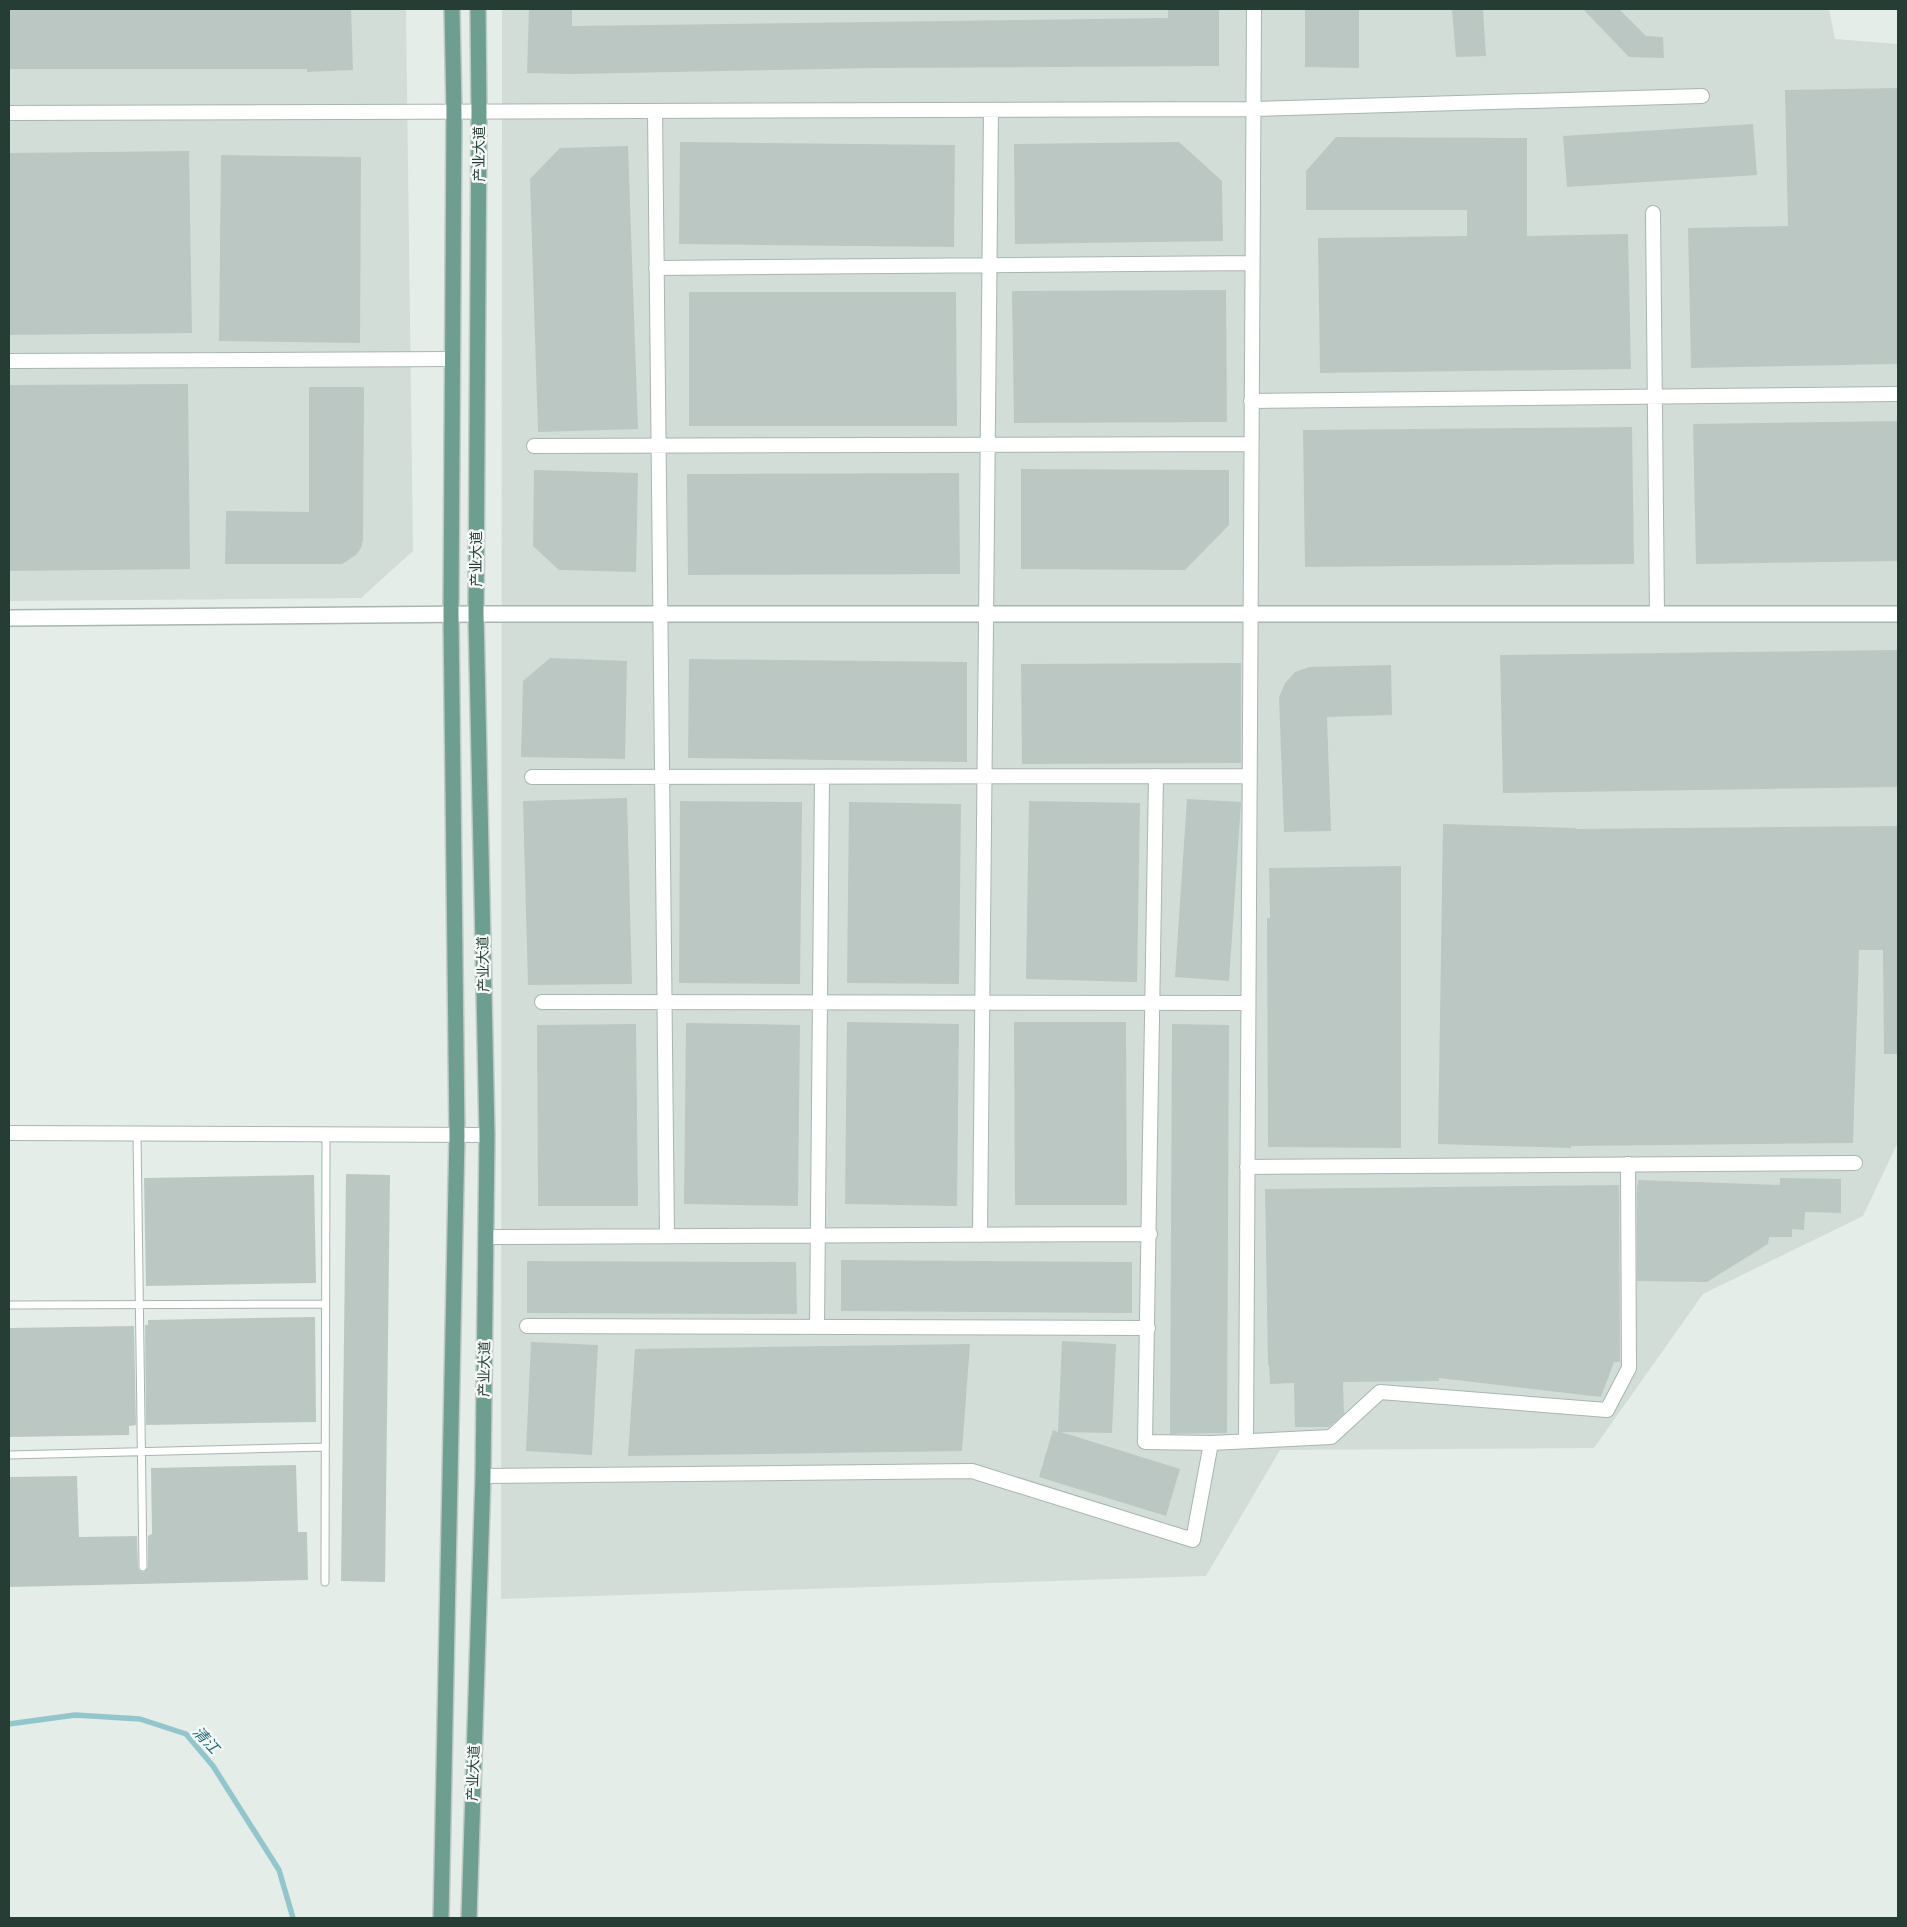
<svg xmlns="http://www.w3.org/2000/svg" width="1907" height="1927" viewBox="0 0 1907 1927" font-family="'Work Sans','Noto Sans SC',sans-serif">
<rect width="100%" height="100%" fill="#e5ede9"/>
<path fill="#d3ddd8" d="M9 9H406L413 551 361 598 9 601Z
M502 9H1829L1835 39 1898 44V1142L1863 1216 1703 1294 1594 1448 1280 1450 1206 1576 501 1599Z"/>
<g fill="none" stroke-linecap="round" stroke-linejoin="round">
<path stroke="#93c6cc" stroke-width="5.5" d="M9 1724 75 1715 140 1719 186 1734 213 1766 279 1870 293 1918"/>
</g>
<path fill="#bbc7c2" d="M9 9H351L353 70 307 72V69H9Z
M529 9H572V26L1168 18V9H1219V66L876 68 571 74 527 73Z
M1305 9H1359V68L1305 67Z
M1452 9H1483L1486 56 1456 57Z
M1583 9H1619L1646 36 1663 37 1664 58 1629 57Z
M1898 88V364L1691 368 1688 228 1788 226 1785 90Z
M1753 124 1757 175 1567 187 1563 136Z
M1336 137 1527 138V236L1628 234 1631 369 1320 373 1318 238 1467 236V210H1306V171Z
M680 142 955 145 954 247 679 244Z
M1179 142 1222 181 1223 241 1015 244 1014 144Z
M628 146 638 429 538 432 530 179 560 148Z
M189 151 192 333 9 335V153Z
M221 155 361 157 360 343 219 341Z
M1226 290 1227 422 1014 423 1012 291Z
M689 292H956L957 426H689Z
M188 384 190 569 9 571V385Z
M309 387H364L363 540 361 548 356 555 342 564H225L226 511 309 512Z
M1898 421V561L1696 564 1693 424Z
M1632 427 1634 564 1305 567 1303 430Z
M1021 469 1229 470V525L1185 570 1021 569Z
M534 470 638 473 636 572 559 570 533 546Z
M959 473 960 574 688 575 687 474Z
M1898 650V787L1503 793 1500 655Z
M550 658 627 661 625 759 521 757 523 681Z
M689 659 967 662V762L688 758Z
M1241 663V763L1022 764 1021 664Z
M1391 665 1392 715 1327 717 1331 831 1284 832 1279 697 1285 683 1295 672 1309 667Z
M627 798 632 984 528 985 523 801Z
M1187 799 1241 802 1229 981 1175 977Z
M680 801 802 802 800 984 679 983Z
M1029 801 1140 803 1137 982 1026 979Z
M849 802 961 804 959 984 847 983Z
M1443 824 1576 828V829L1898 826V1054H1884L1883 950H1859L1853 1143 1571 1146V1148L1438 1144Z
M1401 866V1148L1268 1147 1267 918H1270L1269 868Z
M847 1022 959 1024 957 1206 845 1204Z
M1014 1022H1126L1127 1205H1015Z
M686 1023 800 1025 798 1206 684 1204Z
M636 1024 638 1206H538L537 1025Z
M1172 1024 1229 1025 1227 1433 1170 1434Z
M346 1174 390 1175 385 1582 341 1581Z
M314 1175 316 1283 146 1286 144 1178Z
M1780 1178 1841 1179V1213L1805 1212 1804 1230 1792 1229V1237H1769L1768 1244 1707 1282 1637 1281V1185H1638V1180L1780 1185Z
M1619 1185 1620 1362H1614L1601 1397 1439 1378V1381L1343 1382 1344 1414 1329 1427H1295L1294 1383 1270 1384 1269 1365H1268L1265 1189Z
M841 1260 1132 1262V1313L841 1311Z
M527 1261 796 1262 797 1314 527 1313Z
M315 1317 316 1422 146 1425 145 1325H148V1320Z
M134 1326 136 1425 129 1426V1435L9 1437V1328Z
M1062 1341 1116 1344 1112 1433 1061 1432 1180 1469 1166 1516 1039 1477 1053 1430 1058 1432Z
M531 1342 598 1345 592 1455 526 1451Z
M970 1344 962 1451 628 1456 635 1349Z
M296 1465 298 1532H307L308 1580 9 1587V1477L77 1476 79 1537 137 1536 138 1568 140 1571 144 1572 148 1567V1536L152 1534 151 1468Z"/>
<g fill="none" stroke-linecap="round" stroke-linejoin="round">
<defs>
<path id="service" d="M137 1134 143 1567
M9 1305 325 1304
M9 1455 325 1447
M325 1582 326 1134"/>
<path id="minor" d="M655 111 667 1235
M9 113 1253 109 1702 96
M1653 213 1657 614
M656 268 1252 263
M9 361 453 359
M1251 401 1898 394
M534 446 1251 444
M1156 776 1145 1442 1211 1443
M532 777 1249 776
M542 1002 1248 1003
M9 1133 487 1135
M1247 1167 1855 1163
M980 1235 991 110
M486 1237 1150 1234
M527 1326 1148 1328
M817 1327 822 777
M1246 1441 1254 9
M483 1476 972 1471 1193 1540 1211 1443 1331 1437 1380 1392 1607 1410 1629 1368 1628 1164"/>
<path id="tertiary" d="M9 618 476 614H1898"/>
<path id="primary" d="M441 1918 457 1135 451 614 454 112 452 9
M469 1918 483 1476 487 1135 476 614 479 112 478 9"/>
</defs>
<use href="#service" stroke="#a8b5b0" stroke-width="9"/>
<use href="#minor" stroke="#a8b5b0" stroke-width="16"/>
<use href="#tertiary" stroke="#a8b5b0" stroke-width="18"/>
<use href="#primary" stroke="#c2c9c7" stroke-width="18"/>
<use href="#service" stroke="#fff" stroke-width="7"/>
<use href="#minor" stroke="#fff" stroke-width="14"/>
<use href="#tertiary" stroke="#fff" stroke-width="15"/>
<use href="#primary" stroke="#6e9e8f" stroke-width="15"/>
</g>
<g text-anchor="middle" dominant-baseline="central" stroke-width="5" stroke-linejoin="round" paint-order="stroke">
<g font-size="14" fill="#263d36" stroke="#f5f9f7">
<text transform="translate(479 154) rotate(-90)">产业大道</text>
<text transform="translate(476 559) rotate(-90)">产业大道</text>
<text transform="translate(483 964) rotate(-91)">产业大道</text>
<text transform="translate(484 1369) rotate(-89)">产业大道</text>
<text transform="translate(473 1773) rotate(-88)">产业大道</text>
</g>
<g font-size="15" font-style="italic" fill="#256a74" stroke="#f5f9f7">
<text transform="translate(206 1740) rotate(47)">清江</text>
</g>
</g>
<rect width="1907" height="1927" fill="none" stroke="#263d36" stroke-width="20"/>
</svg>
